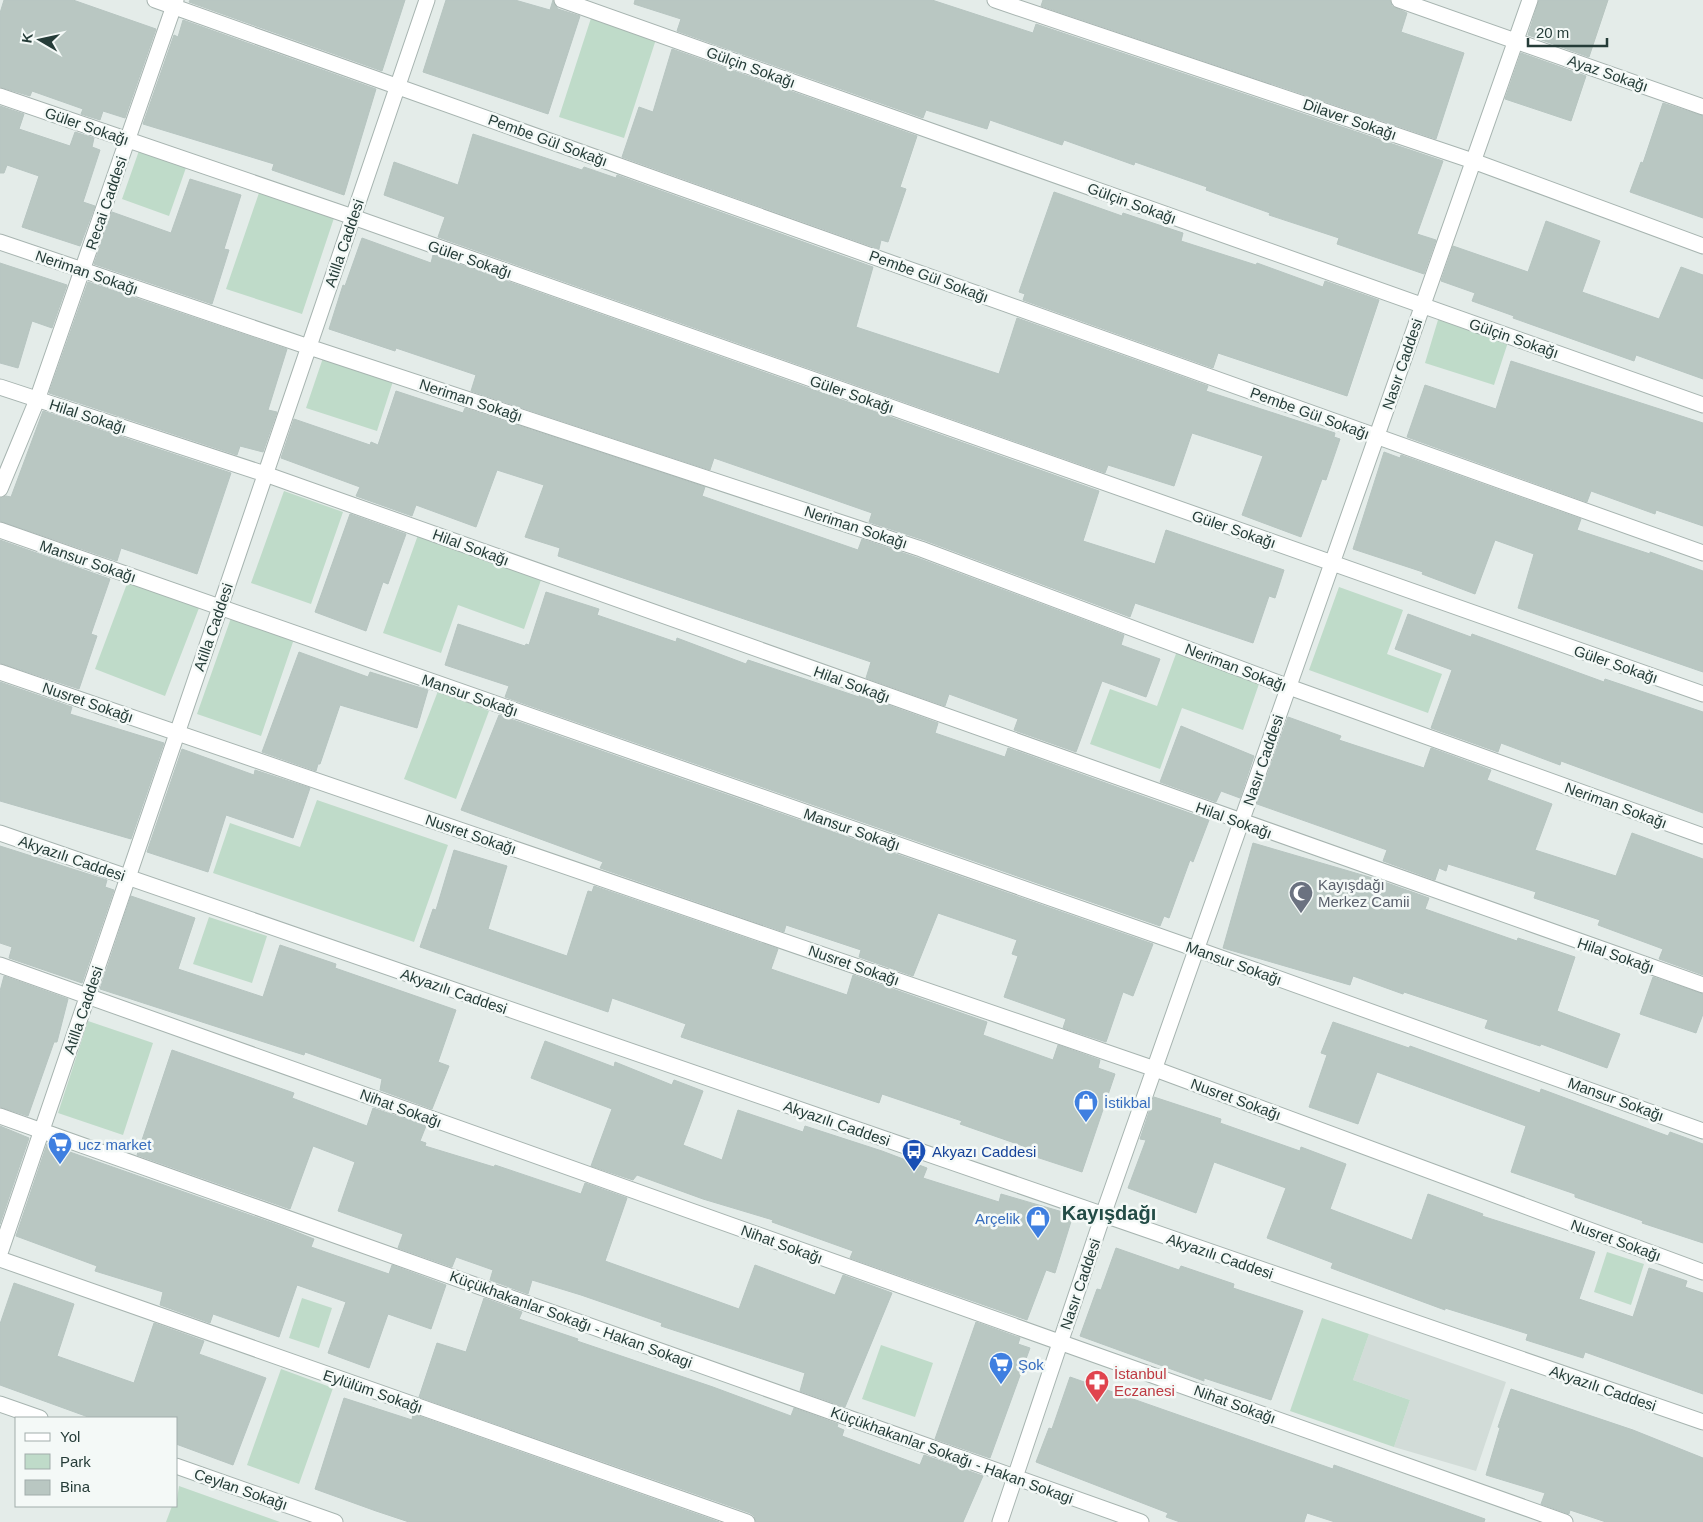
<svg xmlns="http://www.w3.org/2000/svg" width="1703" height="1522" viewBox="0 0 1703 1522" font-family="Arial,sans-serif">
<rect width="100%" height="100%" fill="#e4ece9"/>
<path fill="#d2dcd8" d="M1369 1334 1506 1382 1476 1471 1394 1447 1410 1400 1353 1380Z"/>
<path fill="#bfdbc9" d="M593 12 658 33 624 138 559 117Z
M141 145 188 162 169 216 122 199Z
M261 187 336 212 302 314 226 289Z
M1441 310 1511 333 1494 385 1425 363Z
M325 352 395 375 377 431 306 408Z
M284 491 343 512 311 604 251 583Z
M418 535 541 580 524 629 458 605 441 653 383 633Z
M128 581 199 608 165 696 95 669Z
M1339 587 1403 610 1387 654 1442 674 1428 713 1309 670Z
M231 618 294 639 261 736 197 714Z
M1177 651 1260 681 1243 730 1182 708 1160 769 1090 744 1110 689 1157 706Z
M438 691 489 711 456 799 404 779Z
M317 800 448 845 414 942 213 873 230 823 300 847Z
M209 917 267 936 252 983 193 964Z
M88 1021 153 1043 123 1135 58 1113Z
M1607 1252 1644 1264 1631 1305 1594 1292Z
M302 1298 332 1308 319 1348 289 1338Z
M1322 1318 1369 1334 1353 1380 1410 1400 1394 1447 1290 1411Z
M881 1345 933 1363 915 1417 862 1399Z
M281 1369 333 1388 299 1484 247 1465Z
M179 1486 280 1522H166L172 1506H176Z"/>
<path fill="#b9c7c2" stroke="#b7c5c1" d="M4 0H73L156 29 125 118 103 111 100 120 81 114 83 109 32 91 30 96 0 87V13Z
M190 0H405L382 71 189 2Z
M446 0H515L550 10 553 0 558 9 580 16 548 114 423 72Z
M635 0H932L1033 33 1036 24 1443 161 1417 234 1436 240 1424 274 1337 244 1339 238 1269 215 1270 213 1206 190 1207 187 1135 162 1134 165 1064 140 1062 145 990 120 987 129 926 110 923 118 677 31 681 19 634 4Z
M1043 0H1390L1392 6 1407 13 1401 32 1464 53 1436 139 1041 6Z
M1539 0H1608L1589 57 1528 35Z
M183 20 376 89 344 195 272 170 274 164 143 124 174 35 178 37Z
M672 49 917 136 900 187 906 189 888 242 881 240 879 249 622 157 639 107 653 112Z
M1521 53 1586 76 1571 121 1505 99Z
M1663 103 1703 116V218L1630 192 1641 162 1643 163Z
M0 106 24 114 19 129 70 146 75 132 94 138 92 147 100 150 83 202 95 206 80 246 22 227 39 176 7 165 4 173H0Z
M473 134 582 170 584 167 616 178 617 175 873 267 856 327 999 374 1017 318 1208 386 1206 391 1335 433 1334 437 1340 439 1326 480 1322 479 1301 537 1242 515 1263 456 1192 433 1174 486 1108 465 1105 473 438 237 445 217 384 195 394 162 458 185Z
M190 179 241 195 224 249 229 250 212 304 94 264 112 212 171 233Z
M1054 192 1122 216 1123 213 1183 233 1181 241 1256 265 1257 263 1323 287 1325 281 1379 300 1347 396 1218 353 1213 368 1023 300 1025 294 1019 292Z
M1546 221 1600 241 1582 292 1659 319 1681 267 1703 275V379L1636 355 1634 361 1513 318 1514 316 1472 301 1475 293 1441 281 1453 246 1528 272Z
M362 238 431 263 433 255 1099 491 1083 541 1155 564 1166 530 1284 570 1275 598 1269 596 1253 643 1135 603 1130 617 924 540 869 522 872 513 789 484 714 458 710 470 471 391 476 375 396 348 395 351 329 329 343 285 345 286Z
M0 263 67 285 52 328 32 321 18 368 0 363Z
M88 282 287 349 268 410 277 412 263 452 240 446 237 455 49 393Z
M1511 361 1703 423V526L1656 510 1655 514 1591 491 1587 502 1407 437 1425 385 1496 409Z
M396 391 463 413 465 408 705 487 702 496 858 550 862 539 918 558 1124 635 1121 645 1160 659 1146 697 1102 681 1076 752 1014 730 1018 719 949 694 945 706 866 678 871 662 558 556 560 548 525 537 544 485 497 470 476 527 416 505 412 516 356 496 360 487 281 458 294 419 370 445 371 442 378 445Z
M43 411 231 473 197 574 121 548 117 561 0 521V498L6 496 11 497Z
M1384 452 1400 458 1401 455 1581 519 1577 530 1650 554V552L1703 571V672L1518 608 1534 554 1495 540 1475 594 1422 574 1423 572 1353 549Z
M350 514 406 534 388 584 383 582 366 631 315 612Z
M0 540 110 579 91 634 97 636 79 689 0 663Z
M546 592 599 609 597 615 676 642 677 638 746 664 748 660 859 697 860 695 938 723 935 733 1005 757 1008 748 1209 820 1193 862 1190 860 1169 918 1164 916 1160 926 505 697 509 686 445 665 458 624 525 646 526 644 529 645Z
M1408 614 1471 637 1472 634 1604 682 1605 679 1703 712V813L1561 761 1560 765 1501 743 1498 752 1431 728 1452 670 1395 649Z
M299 652 368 677 370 672 428 690 417 728 340 705 320 764H318L316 771 262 752Z
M0 682 72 707 70 714 164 743 131 839 0 801Z
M499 715 1153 944 1133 996 1123 992 1106 1042 1063 1028 1066 1019 1004 997 1018 956 1012 954 1017 940 938 913 913 976 859 957 861 950 786 925 784 932 600 868 603 862 461 810Z
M1288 717 1341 736 1339 740 1424 768 1431 748 1491 770 1487 780 1552 804 1535 850 1616 876 1632 833 1703 859V975L1659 959 1663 949 1598 925 1600 920 1534 898 1536 892 1448 864 1446 871 1439 868 1435 880 1383 861 1387 850 1257 804Z
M1181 726 1254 756 1240 798 1221 791 1216 802 1160 782Z
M182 749 254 775 255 770 310 788 293 838 226 815 208 872 147 852Z
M1253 843 1376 879 1429 898 1425 909 1517 941 1518 938 1575 957 1557 1011 1620 1034 1607 1068 1541 1044 1540 1046 1485 1028 1488 1020 1404 992 1403 994 1353 976 1350 985 1223 948Z
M0 846 107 880 105 887 114 890 82 983 9 958 12 947 0 943Z
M454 850 507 866 488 929 567 956 588 891 592 892 594 886 778 949 771 969 847 995 853 975 987 1022 983 1035 1053 1060 1058 1045 1100 1060 1098 1068 1115 1074 1082 1172 1024 1153 1026 1147 960 1124 962 1121 882 1094 879 1103 681 1037 686 1024 612 998 608 1012 420 947 433 909 436 910Z
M131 896 195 918 178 969 263 997 280 945 336 964 335 968 456 1010 438 1062 449 1066 432 1109 380 1090 382 1079 305 1052 304 1055 100 989Z
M4 976 68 999 57 1042H54L28 1116 0 1107V991Z
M1653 977 1703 994V1014L1696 1033 1640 1014Z
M1333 1022 1409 1048 1410 1046 1540 1093 1541 1089 1668 1136 1670 1132 1703 1144V1243L1642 1223 1643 1221 1575 1197V1194L1511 1172 1526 1126 1377 1072 1358 1124 1309 1107 1327 1055 1321 1053Z
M545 1041 614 1067 615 1062 672 1085 674 1080 703 1091 683 1145 722 1160 738 1110 803 1132 805 1126 882 1151 927 1168 923 1178 999 1202 1001 1194 1073 1215 1055 1273 1046 1270 1027 1320 850 1258 853 1251 772 1222 773 1220 703 1199 637 1175 633 1180 591 1166 612 1109 531 1078Z
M172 1050 294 1093 292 1098 367 1126 373 1108 426 1126 420 1141 426 1143 425 1146 494 1167 495 1165 581 1194 585 1183 627 1198 605 1261 739 1309 755 1265 835 1295 843 1275 892 1293 845 1407 800 1391 805 1373 661 1326 662 1323 581 1295 532 1280 528 1294 490 1280 493 1270 456 1257 452 1267 398 1248 403 1234 338 1211 355 1162 313 1146 290 1209 137 1155Z
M1154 1097 1221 1119 1220 1123 1300 1151 1301 1147 1346 1164 1330 1209 1412 1240 1428 1194 1483 1214 1482 1216 1595 1252 1579 1299 1633 1317 1649 1268 1687 1281 1685 1287 1703 1293V1394L1585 1352 1583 1358 1526 1340 1528 1334 1445 1308V1310L1331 1268 1333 1263 1267 1238 1286 1188 1214 1162 1196 1213 1128 1188 1146 1140 1140 1139Z
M0 1126 29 1138 0 1224Z
M47 1144 284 1227 314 1239 311 1247 389 1274 392 1265 446 1285 431 1329 388 1314 369 1368 328 1353 346 1302 297 1285 279 1337 213 1314 210 1323 160 1305 163 1292 95 1271 97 1266 16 1236Z
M1116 1248 1179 1270 1181 1266 1234 1284 1233 1288 1303 1311 1271 1400 1204 1378V1381L1080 1336 1097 1289 1101 1290Z
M14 1283 74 1304 57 1356 134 1383 154 1323 204 1341 199 1354 266 1378 233 1465 176 1444V1418H91L0 1385V1324Z
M484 1298 522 1312 519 1319 578 1339 577 1341 713 1387 791 1416 794 1408 838 1424 837 1427 844 1430 842 1436 920 1465 924 1455 983 1476 963 1522H756L754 1516 750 1513 419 1397 437 1343 466 1352Z
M976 1322 1020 1338 1018 1344 1030 1348 990 1458 935 1439Z
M1070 1377 1333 1469 1334 1465 1485 1519 1484 1522H1335L1307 1513 1304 1522H1180L1166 1517 1168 1513 1036 1462 1049 1428 1052 1429Z
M1511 1389 1633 1430 1703 1458V1522H1606L1570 1510 1569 1514 1541 1504 1545 1493 1486 1475 1500 1428 1498 1427Z
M344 1398 412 1420 413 1414 719 1522H409L376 1511 315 1489Z"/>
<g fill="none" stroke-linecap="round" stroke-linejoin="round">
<defs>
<path id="minor" d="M155 0 1703 553
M562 0 1703 405
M995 0 1473 161 1703 246
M1399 0 1703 107
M0 96 353 217 1703 694
M0 242 309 347 921 549 1289 687 1703 836
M0 387 265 474 1703 985
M0 489 37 400 176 0
M0 530 1196 949 1703 1131
M0 672 1155 1069 1703 1272
M0 965 1565 1522
M0 1116 1141 1522
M0 1253 427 0
M0 1259 747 1522
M0 1404 40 1418
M176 1466 335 1522
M1000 1522 1103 1215 1530 0"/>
<path id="tertiary" d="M0 833 1703 1422"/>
</defs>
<use href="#minor" stroke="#a7b4b0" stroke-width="17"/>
<use href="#tertiary" stroke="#a7b4b0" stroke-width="17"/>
<use href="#minor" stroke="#fff" stroke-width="15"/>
<use href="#tertiary" stroke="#fff" stroke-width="15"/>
</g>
<defs>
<symbol id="mosque-pin" viewBox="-11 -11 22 30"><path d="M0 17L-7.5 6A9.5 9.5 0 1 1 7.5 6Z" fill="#6b7280" stroke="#f4f9f7"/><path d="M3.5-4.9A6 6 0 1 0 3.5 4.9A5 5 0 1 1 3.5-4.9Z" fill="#fff"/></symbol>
<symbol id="shop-pin" viewBox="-11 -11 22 30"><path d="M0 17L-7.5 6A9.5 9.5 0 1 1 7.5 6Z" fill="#3f7fe0" stroke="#f4f9f7"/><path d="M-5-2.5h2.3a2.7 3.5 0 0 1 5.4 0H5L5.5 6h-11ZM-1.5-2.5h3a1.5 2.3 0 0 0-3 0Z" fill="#fff"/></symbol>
<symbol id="supermarket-pin" viewBox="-11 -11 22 30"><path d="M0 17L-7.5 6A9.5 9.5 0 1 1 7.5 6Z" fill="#3f7fe0" stroke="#f4f9f7"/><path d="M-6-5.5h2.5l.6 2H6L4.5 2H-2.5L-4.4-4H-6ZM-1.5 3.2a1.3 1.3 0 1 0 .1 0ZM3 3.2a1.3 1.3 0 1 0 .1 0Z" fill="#fff"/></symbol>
<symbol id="bus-pin" viewBox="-11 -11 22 30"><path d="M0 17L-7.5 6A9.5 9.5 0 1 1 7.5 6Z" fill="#1a4fb4" stroke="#f4f9f7"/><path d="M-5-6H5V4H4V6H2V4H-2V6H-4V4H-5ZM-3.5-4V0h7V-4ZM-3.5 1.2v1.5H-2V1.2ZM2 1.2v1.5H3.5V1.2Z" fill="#fff"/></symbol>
<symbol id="pharmacy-pin" viewBox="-11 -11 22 30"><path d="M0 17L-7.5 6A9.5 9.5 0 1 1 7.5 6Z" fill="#e0444e" stroke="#f4f9f7"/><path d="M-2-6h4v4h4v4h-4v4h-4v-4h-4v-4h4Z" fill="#fff"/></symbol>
</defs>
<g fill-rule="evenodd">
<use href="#mosque-pin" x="1287" y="879" width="28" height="38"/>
<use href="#shop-pin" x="1072" y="1088" width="28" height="38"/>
<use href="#supermarket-pin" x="46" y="1130" width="28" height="38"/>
<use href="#bus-pin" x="900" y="1137" width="28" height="38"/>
<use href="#shop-pin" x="1024" y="1204" width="28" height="38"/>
<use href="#supermarket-pin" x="987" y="1350" width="28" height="38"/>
<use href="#pharmacy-pin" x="1083" y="1368" width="28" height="38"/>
</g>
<g text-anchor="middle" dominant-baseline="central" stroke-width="5" stroke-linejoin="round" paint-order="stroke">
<g font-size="15" fill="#253c38" stroke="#f4f9f7">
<text transform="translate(751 67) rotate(20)">Gülçin Sokağı</text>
<text transform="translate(1608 73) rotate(19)">Ayaz Sokağı</text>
<text transform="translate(1350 119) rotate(19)">Dilaver Sokağı</text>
<text transform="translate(87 126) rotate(19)">Güler Sokağı</text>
<text transform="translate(548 140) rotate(20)">Pembe Gül Sokağı</text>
<text transform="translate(106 203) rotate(-71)">Recai Caddesi</text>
<text transform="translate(1132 203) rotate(20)">Gülçin Sokağı</text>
<text transform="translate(344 243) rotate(-71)">Atilla Caddesi</text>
<text transform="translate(470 259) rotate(19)">Güler Sokağı</text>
<text transform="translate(87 272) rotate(19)">Neriman Sokağı</text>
<text transform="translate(929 276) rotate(20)">Pembe Gül Sokağı</text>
<text transform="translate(1514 338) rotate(19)">Gülçin Sokağı</text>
<text transform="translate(1402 364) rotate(-71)">Nasır Caddesi</text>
<text transform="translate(852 394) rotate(19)">Güler Sokağı</text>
<text transform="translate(471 400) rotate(18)">Neriman Sokağı</text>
<text transform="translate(1310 413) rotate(20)">Pembe Gül Sokağı</text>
<text transform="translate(88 416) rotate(18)">Hilal Sokağı</text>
<text transform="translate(856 527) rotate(18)">Neriman Sokağı</text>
<text transform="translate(1234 529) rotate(19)">Güler Sokağı</text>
<text transform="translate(471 547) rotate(20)">Hilal Sokağı</text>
<text transform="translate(88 561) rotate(19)">Mansur Sokağı</text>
<text transform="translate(213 627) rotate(-71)">Atilla Caddesi</text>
<text transform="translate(1616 664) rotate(19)">Güler Sokağı</text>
<text transform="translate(1236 667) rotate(21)">Neriman Sokağı</text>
<text transform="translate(852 684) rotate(20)">Hilal Sokağı</text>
<text transform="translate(470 695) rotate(19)">Mansur Sokağı</text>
<text transform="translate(88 702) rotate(19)">Nusret Sokağı</text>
<text transform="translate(1263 760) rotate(-71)">Nasır Caddesi</text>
<text transform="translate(1616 805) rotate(20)">Neriman Sokağı</text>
<text transform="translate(1234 820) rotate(20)">Hilal Sokağı</text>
<text transform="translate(852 829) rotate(19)">Mansur Sokağı</text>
<text transform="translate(471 834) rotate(19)">Nusret Sokağı</text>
<text transform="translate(72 858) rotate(19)">Akyazılı Caddesi</text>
<text transform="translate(1616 955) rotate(19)">Hilal Sokağı</text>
<text transform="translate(1234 963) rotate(20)">Mansur Sokağı</text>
<text transform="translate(854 965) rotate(19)">Nusret Sokağı</text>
<text transform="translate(454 991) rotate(19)">Akyazılı Caddesi</text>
<text transform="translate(83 1010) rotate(-71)">Atilla Caddesi</text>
<text transform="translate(1236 1099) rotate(20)">Nusret Sokağı</text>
<text transform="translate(1616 1099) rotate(20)">Mansur Sokağı</text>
<text transform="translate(401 1108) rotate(20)">Nihat Sokağı</text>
<text transform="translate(837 1123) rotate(19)">Akyazılı Caddesi</text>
<text transform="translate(1616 1240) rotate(20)">Nusret Sokağı</text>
<text transform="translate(782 1244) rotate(20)">Nihat Sokağı</text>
<text transform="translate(1220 1256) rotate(19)">Akyazılı Caddesi</text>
<text transform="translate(1080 1284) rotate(-71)">Nasır Caddesi</text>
<text transform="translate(571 1319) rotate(20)">Küçükhakanlar Sokağı - Hakan Sokagi</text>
<text transform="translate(1603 1388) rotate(19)">Akyazılı Caddesi</text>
<text transform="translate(373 1391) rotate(19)">Eylülüm Sokağı</text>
<text transform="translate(1235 1404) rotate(20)">Nihat Sokağı</text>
<text transform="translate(952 1455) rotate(20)">Küçükhakanlar Sokağı - Hakan Sokagi</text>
<text transform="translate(241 1489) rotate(19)">Ceylan Sokağı</text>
</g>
<g font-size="15" fill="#5b616d" stroke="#f4f9f7" text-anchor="start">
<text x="1318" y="884">Kayışdağı<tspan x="1318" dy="17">Merkez Camii</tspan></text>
</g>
<g font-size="15" fill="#366cbe" stroke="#f4f9f7" text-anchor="start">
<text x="1104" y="1102">İstikbal</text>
<text x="78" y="1144">ucz market</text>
<text x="1020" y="1218" text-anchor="end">Arçelik</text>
<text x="1018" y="1364">Şok</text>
</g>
<g font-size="15" fill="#164399" stroke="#f4f9f7" text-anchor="start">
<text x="932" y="1151">Akyazı Caddesi</text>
</g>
<g font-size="15" fill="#be3a42" stroke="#f4f9f7" text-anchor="start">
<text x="1114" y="1373">İstanbul<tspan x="1114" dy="17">Eczanesi</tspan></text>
</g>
<g font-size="20" font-weight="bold" fill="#234c46" stroke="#f4f9f7">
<text x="1109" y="1213">Kayışdağı</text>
</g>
</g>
<rect x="15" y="1417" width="162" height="90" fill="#f4f9f7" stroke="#a1adab"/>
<rect x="25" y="1433" width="25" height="8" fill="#ffffff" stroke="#a1adab"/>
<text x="60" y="1442" font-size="15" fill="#253c38">Yol</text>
<rect x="25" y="1454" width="25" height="15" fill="#bfdbc9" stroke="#a1adab"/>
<text x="60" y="1467" font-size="15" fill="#253c38">Park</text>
<rect x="25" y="1480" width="25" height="15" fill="#b9c7c2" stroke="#a1adab"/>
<text x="60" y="1492" font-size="15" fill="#253c38">Bina</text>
<g transform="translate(40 40) rotate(279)" stroke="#f4f9f7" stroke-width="4" paint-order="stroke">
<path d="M0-4L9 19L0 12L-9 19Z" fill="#253c38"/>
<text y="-8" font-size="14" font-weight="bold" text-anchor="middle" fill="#253c38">K</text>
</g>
<path d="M1528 38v8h79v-8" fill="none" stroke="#253c38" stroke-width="2.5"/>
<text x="1536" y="38" font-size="15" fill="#253c38" stroke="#f4f9f7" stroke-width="4" paint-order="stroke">20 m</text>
</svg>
